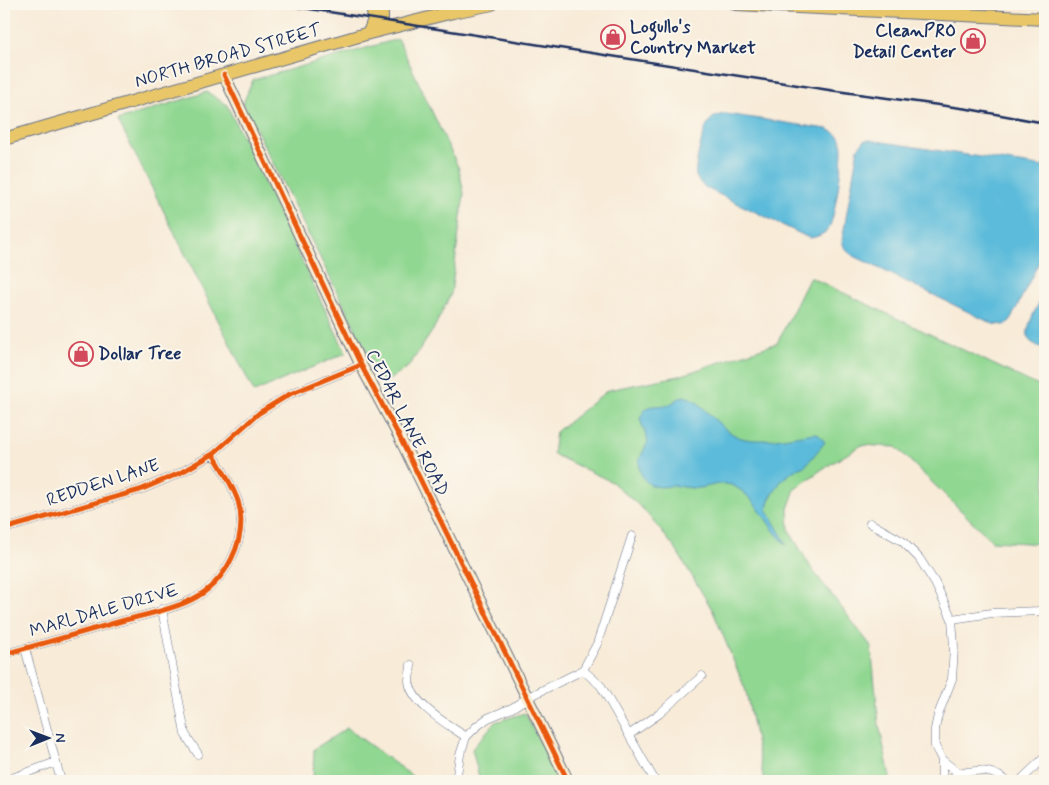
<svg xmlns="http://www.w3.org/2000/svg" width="1049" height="785" viewBox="0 0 1049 785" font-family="Mynerve,sans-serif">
<rect width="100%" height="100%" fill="#fbf7ec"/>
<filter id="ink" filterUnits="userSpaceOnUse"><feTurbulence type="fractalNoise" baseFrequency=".02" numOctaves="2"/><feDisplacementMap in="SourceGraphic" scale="10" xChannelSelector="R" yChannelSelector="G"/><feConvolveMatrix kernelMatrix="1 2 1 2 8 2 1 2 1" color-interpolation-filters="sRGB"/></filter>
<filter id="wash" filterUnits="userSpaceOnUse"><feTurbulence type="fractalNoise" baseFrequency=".0096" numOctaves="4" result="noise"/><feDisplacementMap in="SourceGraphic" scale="20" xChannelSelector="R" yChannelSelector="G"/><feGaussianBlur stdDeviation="1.12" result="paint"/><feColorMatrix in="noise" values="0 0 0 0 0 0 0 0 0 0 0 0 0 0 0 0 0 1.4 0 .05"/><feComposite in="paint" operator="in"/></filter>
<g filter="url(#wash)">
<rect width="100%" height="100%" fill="#f8ebd8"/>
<path fill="#90d791" stroke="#568378" d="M398 39 459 169 464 194 451 294 433 330 409 366 383 384 243 103 253 80Z
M207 92 227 105 346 353 254 392 118 120Z
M810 277 1045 389V544L992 541 896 447 862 445 821 470 795 489 788 509 789 530 811 568 871 646 879 725 891 781H764L746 691 713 611 675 548 644 510 612 482 553 454 556 432 608 390 679 376 777 343Z
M525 713 559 781H480L472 749 495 722Z
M347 728 412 776 409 781H313L314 749Z"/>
<path fill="#5cbbda" stroke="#3c759c" d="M726 114 827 129C834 132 839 134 841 141 845 151 835 218 829 228 824 235 817 237 809 238L706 188C702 184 698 182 696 176 694 167 703 130 709 122 713 116 720 115 726 114Z
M865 140H870L1045 167V250L1010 321 1005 325 993 324 852 255 845 249 842 241 858 148Z
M1045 292V349C1041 347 1035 345 1031 342 1020 333 1040 302 1045 292Z
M684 396C698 399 704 410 714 419 721 425 728 432 736 436 756 446 795 435 817 433L825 442 806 465 793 471 781 481 769 500 767 509 770 515 787 545C767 528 758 498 734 486 723 481 712 486 700 488 691 489 682 486 674 486 667 486 661 488 655 486 643 484 637 469 640 459 642 453 646 447 648 441L640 419C648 400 654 409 670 404 675 402 678 398 684 396Z"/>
</g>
<g filter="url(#ink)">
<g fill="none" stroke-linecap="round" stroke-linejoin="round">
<defs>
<path id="street" d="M870 523 902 541 919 558 935 583 952 619 954 647 952 679 938 715 935 729V746L942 760V781
M4 529 140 490 180 473 213 454 259 413 290 394 361 365
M162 609 185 734 198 754
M952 619 992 613 1041 611
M25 648 61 781
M4 654C42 644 80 633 118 622 139 616 172 610 191 600 226 583 249 539 238 501 232 484 222 469 213 454
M411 665C411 670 409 676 409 681 411 704 449 725 466 737
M583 670 597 644 632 536
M630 734 659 714 702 676
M942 760 960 774
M4 781 56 762
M456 781 460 755 466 737 477 726 488 718 512 708 527 698 583 670 601 686 655 781
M947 781C964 768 989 767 1006 781
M1021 781 1023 778 1045 757"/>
<path id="secondary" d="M224 75 361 365 399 436 568 781"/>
<path id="primary" d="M736 4 1045 19
M379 29 382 20V4
M369 33 374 19 372 4
M4 139 369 33 453 12 492 4"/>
</defs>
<use href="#street" stroke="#687189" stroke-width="9"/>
<use href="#secondary" stroke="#687189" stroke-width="13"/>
<use href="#primary" stroke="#687189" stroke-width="14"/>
<use href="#street" stroke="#fff" stroke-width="8"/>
<use href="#secondary" stroke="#f6e9c3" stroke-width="11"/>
<use href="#primary" stroke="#e9c769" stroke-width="12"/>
<path stroke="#1b2f5e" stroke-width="2.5" d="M278 4 829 90 968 109 1045 123"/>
<defs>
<path id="cycleway" d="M224 75 361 365 399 436 568 781
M4 529 140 490 180 473 213 454 259 413 290 394 361 365
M4 654C42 644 80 633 118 622 139 616 172 610 191 600 226 583 249 539 238 501 232 484 222 469 213 454"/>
</defs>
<use href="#cycleway" stroke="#fbf7ec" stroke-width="8"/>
<use href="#cycleway" stroke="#e8590c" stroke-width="5"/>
</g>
</g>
<defs>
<symbol id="shop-ring" viewBox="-11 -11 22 22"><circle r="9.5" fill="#fbf7ec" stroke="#d1495b" stroke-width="1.5"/><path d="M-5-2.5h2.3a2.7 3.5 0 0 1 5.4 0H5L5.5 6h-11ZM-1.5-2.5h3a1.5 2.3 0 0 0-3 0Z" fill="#d1495b"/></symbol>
</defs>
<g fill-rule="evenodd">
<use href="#shop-ring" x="599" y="23" width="28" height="28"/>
<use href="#shop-ring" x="959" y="27" width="28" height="28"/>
<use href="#shop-ring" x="67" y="340" width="28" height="28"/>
</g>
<g text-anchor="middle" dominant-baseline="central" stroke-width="4" stroke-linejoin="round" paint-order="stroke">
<g font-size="18" font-weight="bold" fill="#1b2f5e" stroke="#fbf7ec" text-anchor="start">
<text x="630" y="27">Logullo's<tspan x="630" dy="21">Country Market</tspan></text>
<text x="956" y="31" text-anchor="end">CleanPRO<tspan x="956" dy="21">Detail Center</tspan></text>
<text x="98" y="354">Dollar Tree</text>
</g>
<g font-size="18" fill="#1b2f5e" stroke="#fbf7ec">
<text transform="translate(228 56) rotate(-16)">NORTH BROAD STREET</text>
<text transform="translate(407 423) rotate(63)">CEDAR LANE ROAD</text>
<text transform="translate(103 483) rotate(-18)">REDDEN LANE</text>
<text transform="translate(104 611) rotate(-16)">MARLDALE DRIVE</text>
</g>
</g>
<rect width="1049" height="785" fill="none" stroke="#fbf7ec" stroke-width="20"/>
<g transform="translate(48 738) rotate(89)" stroke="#fbf7ec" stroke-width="4" paint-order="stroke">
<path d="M0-4L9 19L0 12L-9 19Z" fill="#1b2f5e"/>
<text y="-8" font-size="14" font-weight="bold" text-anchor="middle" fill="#1b2f5e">N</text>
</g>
</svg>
